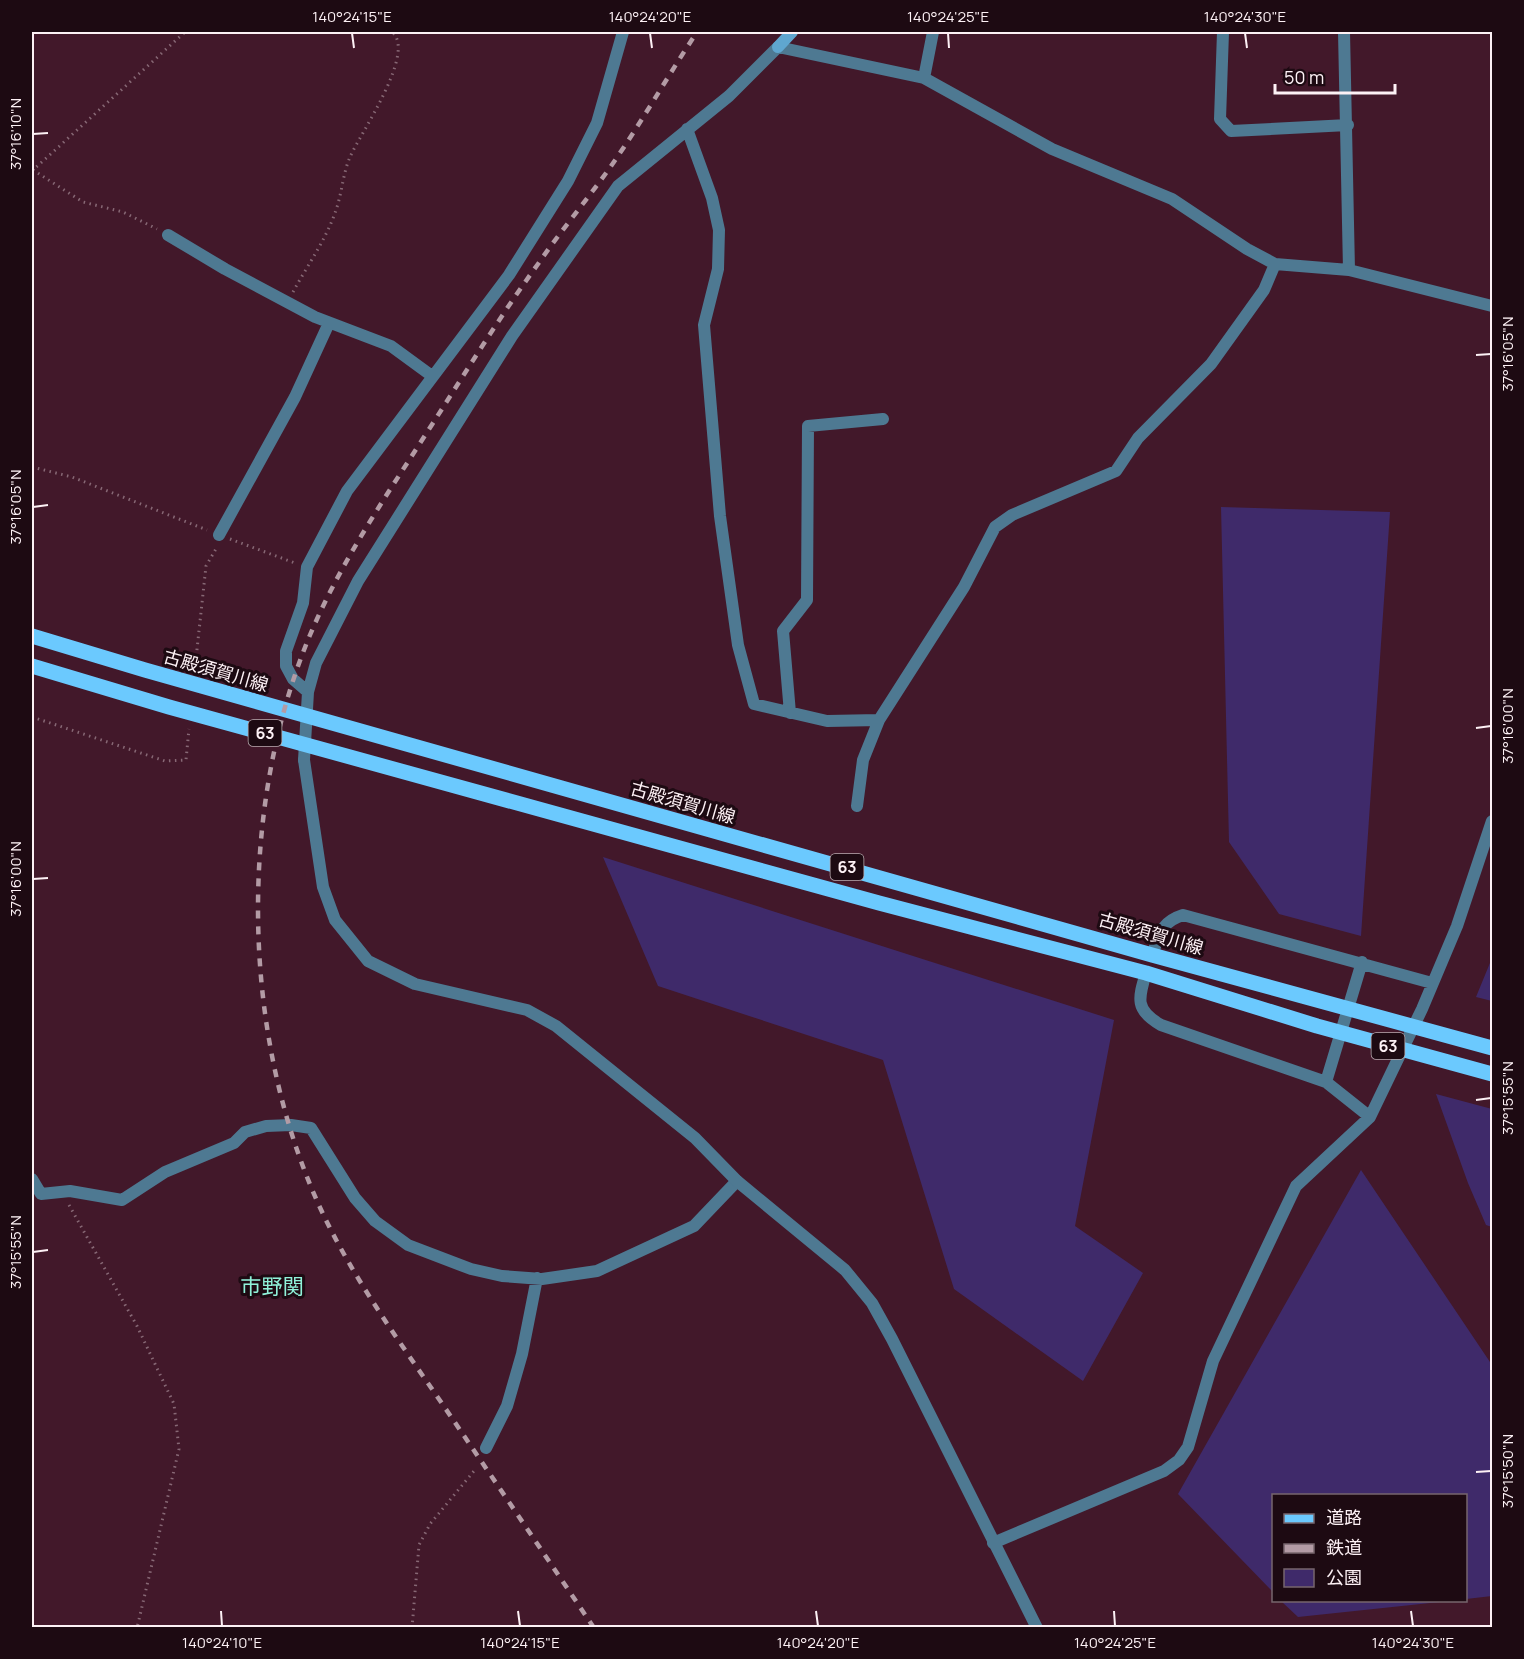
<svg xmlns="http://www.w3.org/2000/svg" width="1524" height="1659" viewBox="0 0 1524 1659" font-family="Manrope,'Noto Sans JP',sans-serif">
<rect width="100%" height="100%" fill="#42182a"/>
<path fill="#3f2a6a" d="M1221 507 1390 512 1361 936 1279 914 1229 842Z
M603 857 1114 1020 1075 1226 1143 1273 1083 1381 954 1289 883 1060 658 986Z
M1492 958V1001L1476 997Z
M1436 1094 1492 1109V1227L1486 1225 1468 1183Z
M1361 1170 1492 1365V1596L1466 1599V1496H1274L1273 1592 1178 1494Z
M1281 1601H1449L1298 1617Z"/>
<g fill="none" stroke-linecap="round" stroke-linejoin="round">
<path stroke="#876875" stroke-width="3" stroke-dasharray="1.5 4.5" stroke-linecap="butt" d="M33 170 83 202 123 212 157 229
M32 171 185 32
M293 292C307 266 327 238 336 210 342 193 343 173 350 157 360 134 417 52 392 32
M32 467 72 477 207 530
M230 539 295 563
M195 668 206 566 217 547
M32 717 165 761 186 760 189 729
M69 1205 137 1326 174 1404 179 1449 137 1628
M412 1628 419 1545 430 1524 474 1471"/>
<path stroke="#4e7992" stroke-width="12" d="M1223 32 1220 119 1231 131 1348 125
M1344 32 1349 270
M924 78 933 32
M687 129 712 198 719 230 718 269 704 325 720 516 738 645 754 704 827 721 879 720
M168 235 225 269 315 317 391 346 432 376
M219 535 295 397 329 323
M308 692 293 679 286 666V651L303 603 307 567 347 491 509 275 568 181 597 123 623 32
M790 713 783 631 807 600 808 426 883 419
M304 760 308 692 316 663 358 581 512 336 618 186 729 96 778 47 924 78 1052 149 1172 199 1247 249 1275 264 1349 270 1492 306
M857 806 863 760 879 720 964 587 995 527 1012 515 1116 471 1138 438 1211 364 1264 290 1275 264
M1152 955C1160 934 1161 922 1183 915L1432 983
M1146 973C1138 999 1135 1010 1161 1025L1326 1082 1370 1117
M1326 1082 1362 962
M32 1179 41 1194 70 1191 122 1200 165 1172 234 1143 245 1132 266 1126 291 1125 311 1128 355 1198 375 1221 408 1245 471 1269 502 1276 542 1279 597 1271 694 1226 737 1181
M486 1448 507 1406 522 1354 537 1278
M993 1543 1164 1471 1179 1460 1188 1447 1213 1361 1296 1186 1370 1117 1422 1009 1457 926 1492 821"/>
<path stroke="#4e7992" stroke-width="12" d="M304 760 323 887 335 920 368 961 415 984 527 1010 556 1026 695 1138 737 1181 845 1270 872 1303 892 1339 1037 1628"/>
<path stroke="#5fa6cf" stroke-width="12" d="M778 47 792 32"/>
<path stroke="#6bc9fe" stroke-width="15" d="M32 636 145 670 1152 955 1492 1048
M32 666 169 707 879 903 1146 973 1317 1026 1492 1074"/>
<path stroke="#b39ba5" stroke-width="4.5" stroke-dasharray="8 8" stroke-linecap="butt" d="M594 1628C543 1552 492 1477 441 1402 403 1347 364 1293 333 1234 241 1058 234 817 310 635 342 559 389 492 433 423 467 370 501 315 538 264 560 232 586 201 609 169 640 125 667 77 697 32"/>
</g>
<path fill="none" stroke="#fdf1f5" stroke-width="2" d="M352 33 354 48M650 33 652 48M948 33 949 48M1245 33 1247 48M33 134 48 133M1476 355 1491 354M33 507 48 505M1476 728 1491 726M33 879 48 878M1476 1100 1491 1098M33 1252 48 1250M1476 1472 1491 1471M221 1611 222 1626M518 1611 520 1626M816 1611 818 1626M1114 1611 1115 1626M1411 1611 1413 1626"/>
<g text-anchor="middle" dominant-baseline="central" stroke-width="6" stroke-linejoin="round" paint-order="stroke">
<g fill="#1d0a12" stroke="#baacb1" stroke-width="1.5">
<rect x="248.5" y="720" width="33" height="26" rx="4.5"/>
<rect x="830.5" y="854" width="33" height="26" rx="4.5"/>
<rect x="1371.5" y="1033" width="33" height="26" rx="4.5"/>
</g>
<g font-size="16" font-weight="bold" fill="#fdf1f5">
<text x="265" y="733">63</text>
<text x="847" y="867">63</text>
<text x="1388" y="1046">63</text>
</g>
<g font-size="18" fill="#fdf1f5" stroke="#1d0a12">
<text transform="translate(216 670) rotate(16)">古殿須賀川線</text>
<text transform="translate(683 802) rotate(16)">古殿須賀川線</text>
<text transform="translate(1151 933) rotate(16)">古殿須賀川線</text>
</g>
<g font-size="21" fill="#90f2d9" stroke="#1d0a12">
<text x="272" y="1286">市野関</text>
</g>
</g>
<rect width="1524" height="1659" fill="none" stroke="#1d0a12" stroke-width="66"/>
<rect x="1272" y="1494" width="195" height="108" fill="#1d0a12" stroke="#77666d" stroke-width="1.5"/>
<rect x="1284" y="1514" width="30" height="9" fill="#6bc9fe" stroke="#77666d" stroke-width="1.5"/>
<text x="1326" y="1524" font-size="18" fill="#fdf1f5">道路</text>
<rect x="1284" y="1544" width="30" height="9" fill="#b39ba5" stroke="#77666d" stroke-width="1.5"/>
<text x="1326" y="1554" font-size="18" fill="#fdf1f5">鉄道</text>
<rect x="1284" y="1569" width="30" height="18" fill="#3f2a6a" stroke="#77666d" stroke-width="1.5"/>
<text x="1326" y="1584" font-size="18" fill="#fdf1f5">公園</text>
<path d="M1275 84v9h120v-9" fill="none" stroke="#fdf1f5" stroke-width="3"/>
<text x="1284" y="84" font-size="18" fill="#fdf1f5" stroke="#1d0a12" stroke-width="4.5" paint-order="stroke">50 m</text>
<rect x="33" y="33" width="1458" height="1593" fill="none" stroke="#fdf1f5" stroke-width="2"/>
<g font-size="15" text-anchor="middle" fill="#fdf1f5">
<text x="352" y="22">140°24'15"E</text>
<text x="650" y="22">140°24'20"E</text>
<text x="948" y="22">140°24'25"E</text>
<text x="1245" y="22">140°24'30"E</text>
<text transform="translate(16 134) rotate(-90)" y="5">37°16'10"N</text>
<text transform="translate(1508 354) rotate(-90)" y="5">37°16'05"N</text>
<text transform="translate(16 507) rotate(-90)" y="5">37°16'05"N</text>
<text transform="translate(1508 726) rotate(-90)" y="5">37°16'00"N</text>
<text transform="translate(16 879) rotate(-90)" y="5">37°16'00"N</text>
<text transform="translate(1508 1098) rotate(-90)" y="5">37°15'55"N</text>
<text transform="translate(16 1252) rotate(-90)" y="5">37°15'55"N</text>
<text transform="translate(1508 1471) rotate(-90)" y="5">37°15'50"N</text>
<text x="222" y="1648">140°24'10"E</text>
<text x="520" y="1648">140°24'15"E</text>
<text x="818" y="1648">140°24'20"E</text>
<text x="1115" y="1648">140°24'25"E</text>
<text x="1413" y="1648">140°24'30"E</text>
</g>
</svg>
